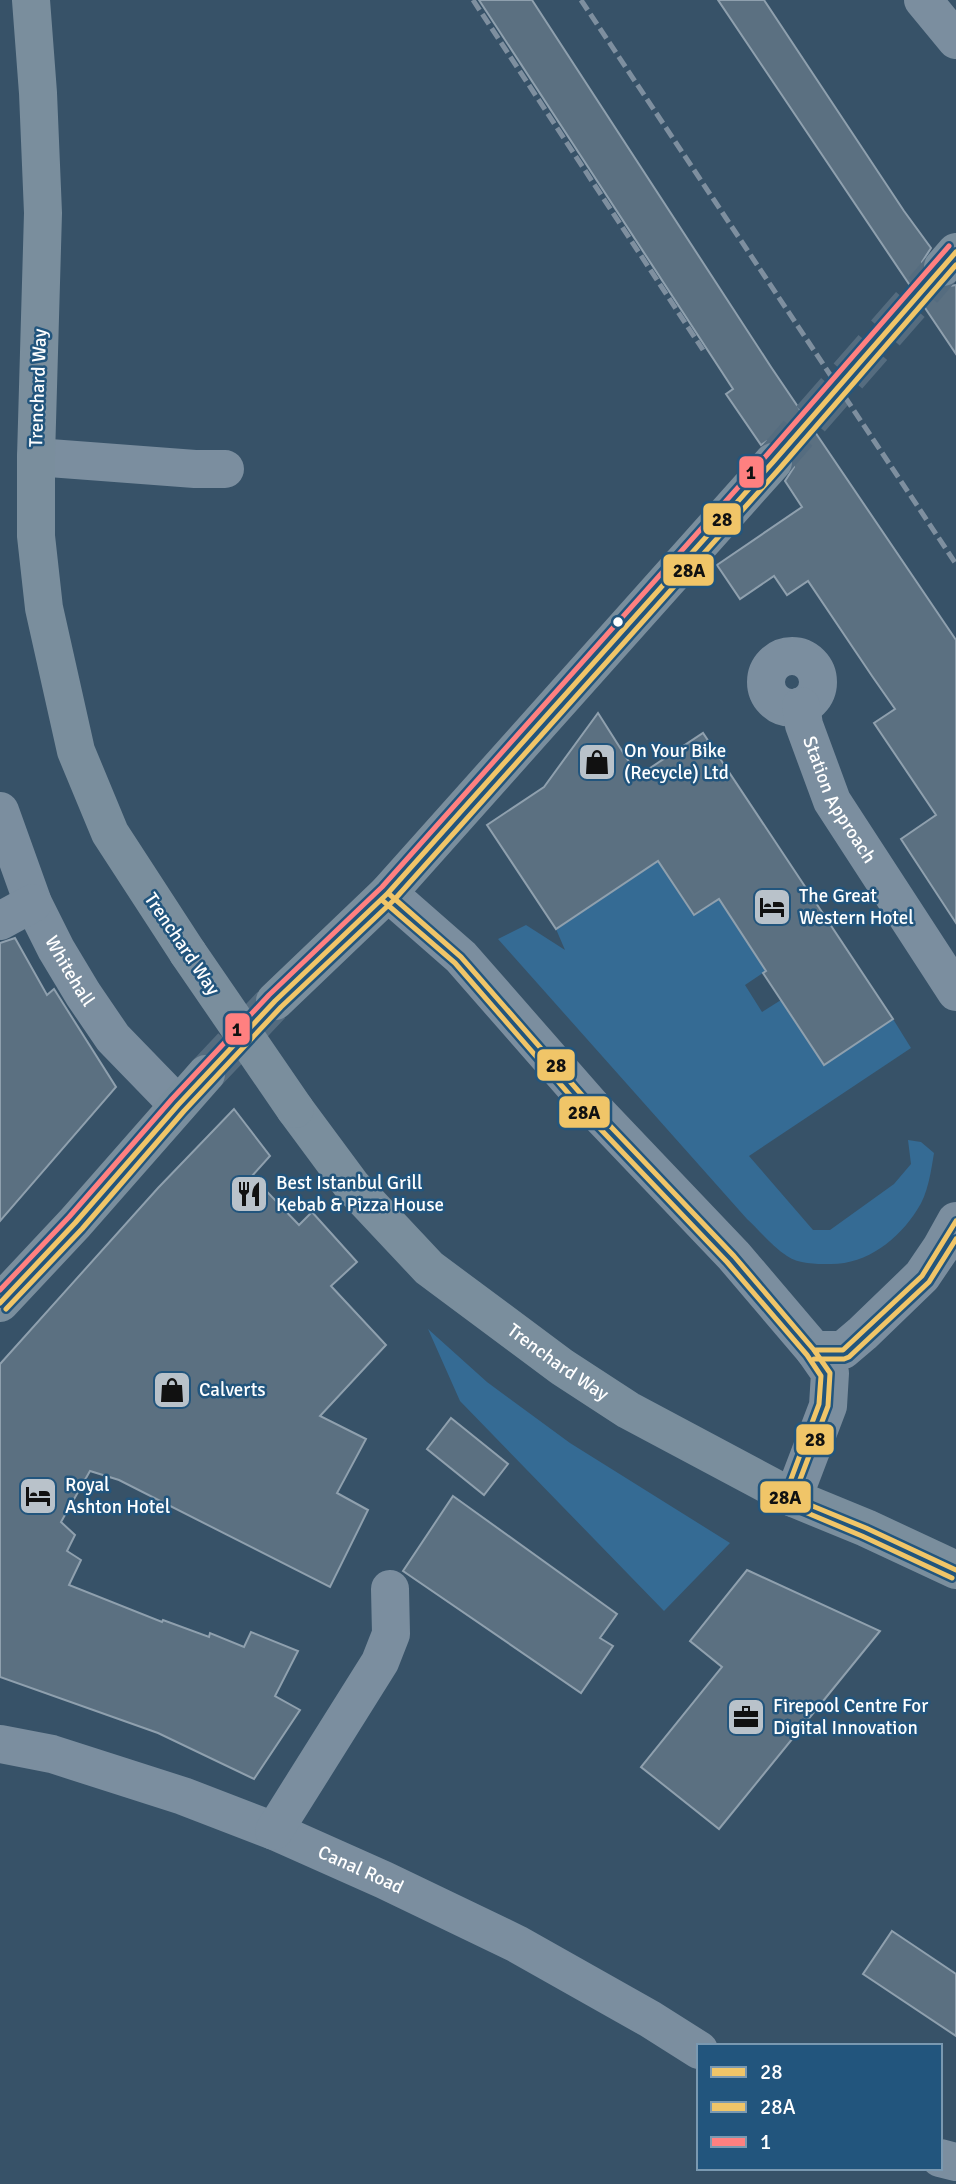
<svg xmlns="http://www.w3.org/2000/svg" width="956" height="2184" viewBox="0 0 956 2184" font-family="Signika,sans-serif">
<rect width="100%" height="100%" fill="#375268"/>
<path fill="#356b94" d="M684 844 674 886 694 915 719 899 766 971 745 985 762 1012 781 1000 824 1065 893 1019 911 1048 749 1156 813 1230H830L894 1184 911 1164 908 1140 921 1142 934 1153C931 1171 928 1194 917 1210 898 1240 866 1265 829 1264 815 1264 799 1264 787 1256 772 1246 760 1231 747 1219L498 939 526 925 565 950 556 929Z
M428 1329 487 1382 570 1443 730 1543 664 1611 460 1401Z"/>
<path fill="#5b7081" stroke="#8fa0ae" stroke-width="2" d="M479 0H532L771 367 956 640V923L901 839 936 815 874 723 895 709 872 676 808 581 787 595 774 576 740 599 717 565 802 507 785 481 794 467 793 455 788 446 778 441H767L761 445 726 394 733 389Z
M718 0H764L904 211 931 248 922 262 923 275 928 283 938 288 956 285V354Z
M598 713 638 776 703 733 893 1019 824 1065 763 973 766 971 719 899 694 915 658 861 556 929 487 825 544 787Z
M15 938 47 995 54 989 116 1087 0 1221V943Z
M234 1109 270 1156 252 1176 299 1225 312 1212 357 1262 331 1286 386 1345 320 1416 366 1439 337 1493 368 1510 330 1587 119 1480 90 1471 61 1522 75 1535 67 1551 81 1560 69 1585 162 1622 163 1620 209 1637 210 1633 244 1647 251 1632 298 1651 275 1696 300 1710 254 1779 158 1733 0 1677V1364L158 1188Z
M451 1418 508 1464 484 1495 427 1449Z
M453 1496 617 1614 600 1638 613 1646 581 1693 403 1571Z
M747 1570 880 1631 719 1829 641 1767 722 1667 690 1641Z
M892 1931 956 1974V2036L863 1974Z"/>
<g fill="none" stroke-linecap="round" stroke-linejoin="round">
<path stroke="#556c7f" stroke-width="38" stroke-dasharray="38 19" stroke-linecap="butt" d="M773 462 943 267
M206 1074 275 1001"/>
<g stroke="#7b8e9f" stroke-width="38">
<path d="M923 0 956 40"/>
<path d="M36 457 195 469H225"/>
<circle cx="792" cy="682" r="26"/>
<path id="s1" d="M801 706 804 725 832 801 956 992"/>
<path id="s2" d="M0 811 33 903 56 949 83 994 113 1038 178 1105"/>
<path d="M388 893 461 957 595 1110 734 1256 814 1350 830 1373 828 1406 793 1498"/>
<path d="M0 921 33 903"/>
<path d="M814 1350H843L863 1333 922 1276 941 1248 956 1221"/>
<path id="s3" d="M0 1744 52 1754 183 1796 274 1831 384 1880 517 1944 650 2019 699 2050"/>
<path d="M274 1831 380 1662 391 1634 390 1589"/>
<path d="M940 2158 956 2162"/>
</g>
<g stroke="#7a8e9d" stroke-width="38">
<path d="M31 0 38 93 43 213 36 457V536L44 608 76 751 110 833 188 953"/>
<path d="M943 267 956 252"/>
<path d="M275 1001 388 893 773 462"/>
<path id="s4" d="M295 1109 352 1186 429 1268 562 1367 628 1410 793 1498 866 1528 956 1570"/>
<path d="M0 1303 75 1223 206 1074"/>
</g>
<path stroke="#7e8f9f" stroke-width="5" stroke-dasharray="12 5" stroke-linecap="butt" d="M473 0 703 350
M581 0 956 564"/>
<path stroke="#7a8e9d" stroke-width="38" d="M188 953 295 1109"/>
<defs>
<path id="bus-1" d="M388 893 461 957 595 1110 734 1256 814 1350 830 1373 828 1406 793 1498 866 1528 956 1570
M0 1303 75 1223 178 1105 275 1001 388 893 773 462 956 252
M814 1350H843L922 1276 956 1221"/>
<path id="bus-2" d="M382 900 455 963 588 1116 727 1262 807 1355 821 1376 819 1404 785 1495 786 1504 862 1536 952 1578
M6 1309 82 1229 184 1111 281 1007 395 899 780 468 956 265
M814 1359H844L849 1357 929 1282 956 1239"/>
<path id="bus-3" d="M0 1290 69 1217 172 1099 269 995 382 887 766 456 949 246"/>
</defs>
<use href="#bus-1" stroke="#22557d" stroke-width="10"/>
<use href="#bus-2" stroke="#22557d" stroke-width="10"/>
<use href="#bus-3" stroke="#22557d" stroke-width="10"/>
<use href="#bus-1" stroke="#f0c568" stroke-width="5"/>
<use href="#bus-2" stroke="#f0c568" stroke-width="5"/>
<use href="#bus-3" stroke="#ff8080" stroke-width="5"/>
</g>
<defs>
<symbol id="shop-square" viewBox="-11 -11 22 22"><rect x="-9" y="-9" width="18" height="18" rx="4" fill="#b9c2ca" stroke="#22557d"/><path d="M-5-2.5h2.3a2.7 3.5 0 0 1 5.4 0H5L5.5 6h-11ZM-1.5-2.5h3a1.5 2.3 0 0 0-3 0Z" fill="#111"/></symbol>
<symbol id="hotel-square" viewBox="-11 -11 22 22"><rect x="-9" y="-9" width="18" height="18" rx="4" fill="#b9c2ca" stroke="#22557d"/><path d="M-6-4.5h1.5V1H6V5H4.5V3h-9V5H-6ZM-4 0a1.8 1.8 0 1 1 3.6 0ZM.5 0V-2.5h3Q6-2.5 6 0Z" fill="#111"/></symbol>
<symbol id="restaurant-square" viewBox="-11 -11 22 22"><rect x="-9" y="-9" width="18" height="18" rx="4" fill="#b9c2ca" stroke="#22557d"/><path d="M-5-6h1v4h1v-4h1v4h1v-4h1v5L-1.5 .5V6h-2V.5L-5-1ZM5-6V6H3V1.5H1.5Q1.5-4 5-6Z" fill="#111"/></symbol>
<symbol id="office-square" viewBox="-11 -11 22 22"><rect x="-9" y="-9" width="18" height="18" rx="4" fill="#b9c2ca" stroke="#22557d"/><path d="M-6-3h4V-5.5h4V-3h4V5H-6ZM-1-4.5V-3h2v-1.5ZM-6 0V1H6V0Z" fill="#111"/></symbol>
</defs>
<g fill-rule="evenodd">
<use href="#shop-square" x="575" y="740" width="44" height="44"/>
<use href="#hotel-square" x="750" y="885" width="44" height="44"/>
<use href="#restaurant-square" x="227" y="1172" width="44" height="44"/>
<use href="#shop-square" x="150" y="1368" width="44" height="44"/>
<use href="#hotel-square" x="16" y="1474" width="44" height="44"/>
<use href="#office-square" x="724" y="1695" width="44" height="44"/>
</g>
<circle fill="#fff" stroke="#22557d" stroke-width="2.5" cx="618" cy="622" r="6"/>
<g text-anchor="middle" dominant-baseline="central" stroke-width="5" stroke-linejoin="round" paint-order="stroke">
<g font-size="19" fill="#fff" stroke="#22557d">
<text transform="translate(38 388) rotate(-88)">Trenchard Way</text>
<text stroke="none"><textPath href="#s1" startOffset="102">Station Approach</textPath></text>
<text transform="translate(182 944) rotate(56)">Trenchard Way</text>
<text stroke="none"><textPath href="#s2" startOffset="175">Whitehall</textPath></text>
<text stroke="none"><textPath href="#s4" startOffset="368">Trenchard Way</textPath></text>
<text stroke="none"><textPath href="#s3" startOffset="383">Canal Road</textPath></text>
</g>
<g font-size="19" fill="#fff" stroke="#22557d" text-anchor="start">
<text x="624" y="751">On Your Bike<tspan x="624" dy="22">(Recycle) Ltd</tspan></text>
<text x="799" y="896">The Great<tspan x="799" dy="22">Western Hotel</tspan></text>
<text x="276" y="1183">Best Istanbul Grill<tspan x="276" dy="22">Kebab &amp; Pizza House</tspan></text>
<text x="199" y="1390">Calverts</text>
<text x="65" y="1485">Royal<tspan x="65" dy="22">Ashton Hotel</tspan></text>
<text x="773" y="1706">Firepool Centre For<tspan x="773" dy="22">Digital Innovation</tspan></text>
</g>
</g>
<g stroke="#22557d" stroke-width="2.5">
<rect x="738" y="455" width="27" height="34" rx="7" fill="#ff8080"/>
<rect x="702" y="502" width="40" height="34" rx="7" fill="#f0c568"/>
<rect x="662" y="553" width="53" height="34" rx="7" fill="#f0c568"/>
<rect x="224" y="1012" width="27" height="34" rx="7" fill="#ff8080"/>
<rect x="536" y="1048" width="40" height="34" rx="7" fill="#f0c568"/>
<rect x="558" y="1095" width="53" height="34" rx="7" fill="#f0c568"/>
<rect x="795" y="1423" width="40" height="33" rx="7" fill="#f0c568"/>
<rect x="759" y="1480" width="53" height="34" rx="7" fill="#f0c568"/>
</g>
<g font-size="19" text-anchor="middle" font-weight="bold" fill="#111">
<text x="751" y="479">1</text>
<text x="722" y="526">28</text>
<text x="689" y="577">28A</text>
<text x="237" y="1036">1</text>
<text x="556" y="1072">28</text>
<text x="584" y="1119">28A</text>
<text x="815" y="1446">28</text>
<text x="785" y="1504">28A</text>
</g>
<rect x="697" y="2044" width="245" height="126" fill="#22557d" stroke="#7a99b1" stroke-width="2"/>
<rect x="711" y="2067" width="35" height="10" fill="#f0c568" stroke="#7a99b1" stroke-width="2"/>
<text x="760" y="2079" font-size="21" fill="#ffffff">28</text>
<rect x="711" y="2102" width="35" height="10" fill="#f0c568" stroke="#7a99b1" stroke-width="2"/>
<text x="760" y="2114" font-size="21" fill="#ffffff">28A</text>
<rect x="711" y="2137" width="35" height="10" fill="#ff8080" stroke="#7a99b1" stroke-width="2"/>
<text x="760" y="2149" font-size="21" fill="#ffffff">1</text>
</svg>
